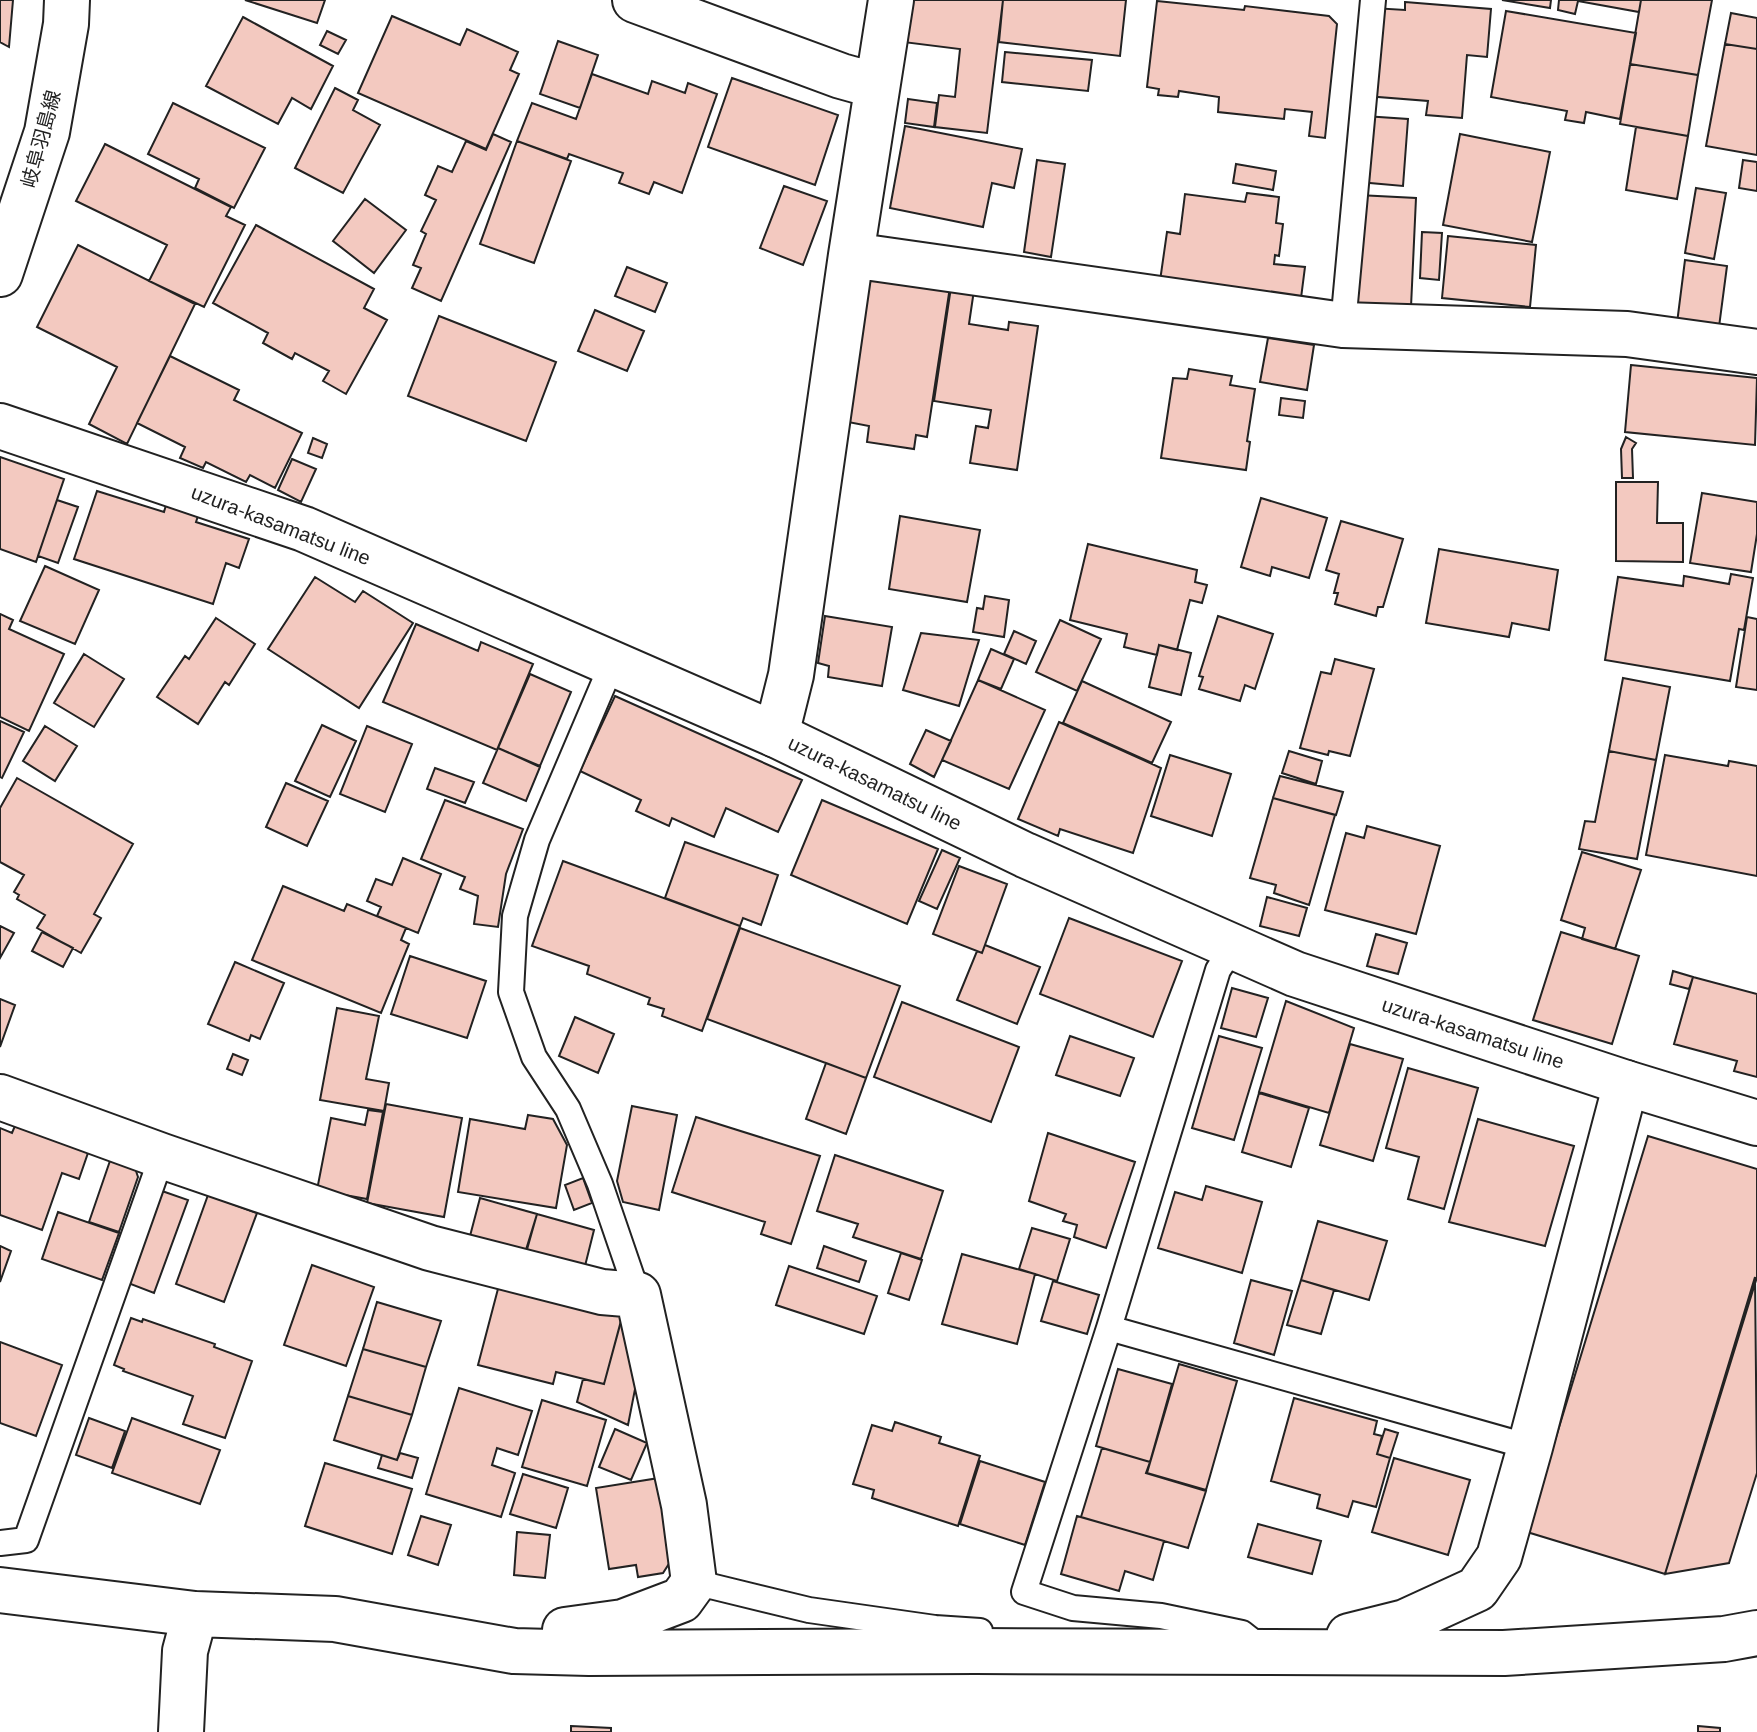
<svg xmlns="http://www.w3.org/2000/svg" width="1757" height="1732" viewBox="0 0 1757 1732" font-family="Helvetica,'Noto Sans JP',sans-serif">
<rect width="100%" height="100%" fill="#fff"/>
<path fill="#f3c9c0" stroke="#222" stroke-width="2" d="M0 0H13L9 47 0 42Z
M245 0H325L317 23Z
M908 0H1003L987 133 935 127 939 95 955 97 960 49 903 42Z
M1003 0H1126L1120 56 999 42Z
M1502 0H1551L1550 8Z
M1559 0H1641L1639 12 1578 1 1575 14 1558 10Z
M1641 0H1712L1698 75 1630 64Z
M1157 1 1244 10 1245 6 1329 16 1337 24 1325 138 1309 136 1312 112 1285 109 1284 119 1218 112 1219 97 1179 91 1178 97 1158 95 1159 89 1147 87Z
M1405 2 1491 9 1487 57 1467 55 1462 118 1426 115 1428 101 1366 96 1373 8 1405 10Z
M1506 11 1636 33 1620 119 1586 112 1584 123 1565 120 1567 111 1491 97Z
M1731 13 1757 18V49L1725 44Z
M392 16 460 45 467 29 518 52 510 70 519 74 486 149 358 93Z
M243 17 333 66 311 109 292 98 278 124 206 86Z
M327 31 346 40 338 54 320 45Z
M558 41 598 55 580 108 540 94Z
M1725 44 1757 49V155L1706 146Z
M1005 52 1092 60 1088 91 1002 82Z
M1630 64 1698 75 1688 136 1620 124Z
M592 74 648 94 652 81 685 93 688 83 717 94 682 193 654 182 649 194 619 183 623 173 569 154 567 159 517 141 532 103 576 119Z
M732 78 838 115 815 185 708 147Z
M335 88 358 100 353 110 380 125 343 193 295 168Z
M908 99 937 103 934 127 905 123Z
M173 103 265 148 234 208 195 188 199 179 148 154Z
M1364 116 1408 119 1403 186 1359 182Z
M905 126 1022 149 1014 188 992 183 983 227 890 208Z
M1636 127 1688 136 1677 199 1626 190Z
M493 134 511 142 441 301 412 288 421 268 413 265 426 234 421 231 436 200 425 195 438 166 452 172 466 141 486 150Z
M1460 134 1550 152 1532 242 1443 225Z
M517 141 571 161 534 263 480 244Z
M105 144 231 207 226 216 245 225 204 307 149 281 167 245 76 201Z
M1037 160 1065 164 1051 257 1024 252Z
M1743 160 1757 162V191L1739 188Z
M1236 164 1276 171 1273 190 1233 183Z
M784 186 827 201 803 265 760 248Z
M1696 188 1726 193 1714 259 1685 253Z
M1247 193 1279 197 1276 223 1283 224 1279 256 1275 255 1274 264 1305 267 1300 306 1159 288 1167 232 1180 234 1185 194 1245 202Z
M1358 195 1416 198 1411 307 1353 304Z
M365 199 406 230 374 273 333 241Z
M256 225 374 289 364 308 387 320 346 394 323 381 329 371 295 353 292 359 263 343 268 333 213 303Z
M1422 232 1442 233 1439 280 1420 278Z
M1448 236 1536 245 1530 307 1442 298Z
M78 245 195 304 127 444 89 424 117 367 37 327Z
M1685 260 1727 266 1719 327 1677 323Z
M627 267 667 283 655 312 615 296Z
M869 274 950 287 927 437 916 435 914 449 867 442 869 426 848 422Z
M951 287 974 290 969 324 1008 330 1009 322 1038 326 1017 470 970 463 976 426 988 428 991 410 934 401Z
M595 310 644 331 627 371 578 351Z
M439 316 556 362 526 441 408 396Z
M1268 338 1314 345 1307 390 1260 382Z
M170 356 239 390 234 400 302 433 275 488 250 475 246 482 206 462 203 468 180 458 185 447 137 423Z
M1631 365 1757 378 1755 445 1625 432Z
M1189 369 1232 376 1230 385 1255 389 1247 441 1250 442 1246 470 1161 458 1173 378 1187 379Z
M1281 398 1305 401 1303 418 1279 415Z
M1626 437 1636 443 1632 449 1633 478H1622L1621 449Z
M313 438 327 444 322 458 308 453Z
M0 457 64 479 36 562 0 549Z
M292 459 316 469 301 502 278 490Z
M1616 482H1658L1657 523H1683V562L1616 561Z
M97 491 164 512 166 505 198 516 196 522 249 539 239 568 226 563 213 604 74 559Z
M1702 493 1757 502V534L1751 572 1690 563Z
M1261 498 1327 518 1309 578 1272 567 1270 576 1241 567Z
M57 500 78 507 58 563 38 556Z
M900 516 980 530 967 602 889 589Z
M1341 521 1403 539 1383 607H1378L1376 616 1335 604 1338 593H1334L1339 574 1326 570Z
M1088 544 1197 570 1195 582 1207 585 1202 603 1190 600 1177 650 1159 645 1157 655 1124 647 1127 634 1070 620Z
M1439 549 1558 570 1549 630 1512 623 1509 637 1426 623Z
M45 566 99 590 75 644 20 621Z
M1731 574 1753 578 1744 630 1739 629 1730 681 1605 660 1618 577 1683 586 1684 576 1729 584Z
M315 577 355 602 363 591 413 623 359 708 268 649Z
M985 596 1009 600 1004 637 973 632 977 608 983 609Z
M0 614 13 620 9 629 64 654 29 731 0 717Z
M825 616 892 627 882 686 828 677 829 666 818 663Z
M1218 616 1273 634 1255 689 1245 685 1240 701 1199 689 1203 677 1199 676Z
M1747 617 1757 619V690L1736 687Z
M216 618 255 644 229 685 225 682 198 724 157 697 185 656 189 659Z
M1060 620 1101 639 1077 691 1036 672Z
M416 624 478 651 481 642 533 664 497 750 383 702Z
M1014 631 1036 641 1026 664 1004 654Z
M921 633 979 640 959 706 903 690Z
M1159 645 1191 653 1181 695 1149 687Z
M991 649 1014 659 1001 689 978 680Z
M84 654 124 679 94 727 54 703Z
M1335 659 1374 669 1350 756 1329 751 1328 755 1300 748 1321 672 1331 674Z
M530 674 571 692 540 766 498 748Z
M1623 678 1670 687 1656 760 1609 751Z
M978 680 1045 710 1009 789 942 760Z
M1082 681 1171 722 1152 763 1063 723Z
M615 696 802 780 778 832 726 808 714 837 672 818 669 826 636 811 641 800 580 771Z
M0 721 24 732 2 778 0 777Z
M1059 722 1161 768 1133 853 1060 829 1058 836 1018 819Z
M322 725 356 741 330 797 295 781Z
M45 726 77 746 55 781 23 761Z
M367 726 412 744 385 812 340 794Z
M926 730 951 741 934 777 910 764Z
M498 748 540 767 526 801 483 783Z
M1289 751 1322 761 1316 784 1282 773Z
M1609 751 1656 760 1637 859 1579 849 1585 821 1595 822Z
M1170 755 1231 774 1212 836 1151 816Z
M1665 755 1728 766 1729 761 1757 766V876L1646 855Z
M435 768 474 782 465 803 427 789Z
M1280 776 1343 792 1336 815 1273 798Z
M17 778 133 844 94 914 101 918 81 953 37 928 45 915 17 899 19 895 14 892 24 875 0 862V808Z
M286 783 328 801 307 846 266 827Z
M1273 798 1335 815 1309 905 1274 893 1276 885 1250 878Z
M445 800 523 829 506 874 498 927 474 924 478 896 460 889 465 877 421 859Z
M822 800 938 849 907 924 791 875Z
M1367 826 1440 846 1416 934 1325 910 1346 833 1364 838Z
M685 842 778 875 761 925 743 918 740 926 665 898Z
M942 850 960 858 937 909 919 901Z
M1582 852 1641 870 1615 949 1582 939 1585 928 1561 920Z
M403 858 441 874 418 933 377 916 381 907 367 901 376 879 392 885Z
M563 861 740 926 702 1031 662 1016 664 1009 648 1004 650 998 587 974 589 966 532 946Z
M959 866 1007 884 982 953 933 934Z
M283 886 344 911 347 904 406 928 401 940 409 944 381 1013 252 960Z
M1267 897 1307 908 1299 936 1260 926Z
M1069 918 1182 961 1153 1037 1040 994Z
M0 926 14 933 0 958Z
M740 928 900 986 866 1078 707 1019Z
M42 932 73 948 63 967 32 951Z
M1561 932 1639 956 1612 1044 1533 1020Z
M1376 934 1407 943 1398 974 1367 966Z
M985 945 1040 967 1017 1024 957 1000 977 951 982 953Z
M410 956 486 981 467 1038 391 1014Z
M235 962 284 983 260 1039 251 1035 249 1041 208 1024Z
M1673 971 1693 977 1689 989 1670 984Z
M1693 977 1757 994V1077L1734 1071 1737 1061 1674 1044Z
M1232 988 1268 998 1256 1037 1221 1028Z
M0 999 15 1005 0 1047Z
M1286 1001 1354 1028 1329 1113 1259 1092Z
M902 1002 1019 1047 991 1122 874 1077Z
M337 1008 379 1016 366 1079 389 1083 384 1111 320 1100Z
M575 1017 614 1034 598 1073 559 1056Z
M1070 1036 1134 1058 1120 1096 1056 1075Z
M1219 1036 1262 1048 1234 1140 1192 1128Z
M1350 1044 1403 1059 1373 1161 1320 1145Z
M233 1054 248 1060 242 1075 227 1069Z
M826 1063 866 1078 846 1134 806 1119Z
M1408 1068 1478 1088 1444 1209 1408 1199 1419 1157 1386 1148Z
M1259 1093 1309 1108 1291 1167 1242 1152Z
M386 1104 462 1118 444 1217 367 1203Z
M632 1106 677 1115 659 1210 623 1202 617 1181Z
M368 1110 383 1112 367 1199 317 1190 331 1118 365 1125Z
M528 1115 553 1119 567 1145 556 1208 458 1192 470 1119 525 1129Z
M696 1117 820 1156 791 1244 761 1234 765 1222 672 1192Z
M1478 1119 1574 1146 1545 1246 1449 1222Z
M17 1121 90 1147 79 1179 62 1173 42 1230 0 1215V1128L12 1133Z
M1048 1133 1135 1162 1106 1248 1074 1237 1077 1225 1063 1221 1066 1214 1029 1201Z
M1648 1136 1757 1169V1277L1665 1574 1527 1532Z
M112 1155 133 1162 138 1177 119 1232 89 1222Z
M835 1155 943 1191 921 1259 853 1237 858 1224 817 1211Z
M583 1178 592 1203 574 1210 565 1185Z
M1206 1186 1262 1202 1242 1273 1158 1248 1175 1192 1202 1200Z
M162 1191 188 1200 154 1293 128 1283Z
M208 1195 257 1213 224 1302 176 1284Z
M480 1198 537 1214 525 1253 470 1236Z
M58 1212 119 1233 102 1280 42 1259Z
M537 1214 594 1230 584 1270 526 1253Z
M1318 1221 1387 1241 1369 1300 1301 1280Z
M1032 1228 1070 1239 1057 1281 1019 1269Z
M0 1246 11 1251 0 1282Z
M824 1246 866 1261 859 1282 817 1268Z
M901 1253 922 1260 909 1300 888 1293Z
M962 1254 1035 1274 1017 1344 942 1324Z
M312 1265 374 1287 346 1366 284 1345Z
M789 1266 877 1296 864 1334 776 1305Z
M1755 1277 1757 1473 1729 1563 1665 1574Z
M1251 1280 1292 1291 1274 1355 1234 1343Z
M1301 1280 1334 1290 1321 1334 1287 1325Z
M1053 1281 1099 1295 1087 1334 1041 1321Z
M499 1285 622 1317 604 1384 556 1372 553 1384 478 1365Z
M377 1302 441 1321 426 1367 363 1349Z
M131 1318 142 1322 143 1319 215 1344 214 1347 252 1361 225 1438 183 1424 193 1396 123 1371 124 1369 114 1365Z
M620 1325 625 1326 637 1379 628 1425 577 1402 583 1379 604 1384Z
M0 1342 62 1365 36 1436 0 1423Z
M363 1349 426 1367 412 1415 348 1396Z
M1179 1364 1237 1381 1206 1490 1147 1473Z
M1118 1369 1172 1384 1150 1462 1096 1446Z
M459 1388 532 1411 518 1455 497 1448 492 1465 515 1473 501 1517 426 1494Z
M348 1396 412 1415 397 1460 334 1440Z
M1294 1398 1377 1421 1374 1434 1382 1436 1377 1454 1390 1458 1376 1507 1353 1501 1348 1517 1317 1508 1320 1495 1271 1481Z
M542 1400 606 1420 587 1486 522 1467Z
M89 1418 125 1431 112 1468 76 1455Z
M132 1418 220 1450 200 1504 112 1473Z
M895 1422 941 1437 939 1443 980 1456 958 1526 872 1498 874 1490 853 1484 872 1425 892 1431Z
M615 1429 647 1443 631 1480 599 1467Z
M1385 1429 1398 1433 1390 1458 1377 1454Z
M1102 1448 1150 1462 1146 1473 1206 1491 1188 1548 1081 1517Z
M400 1453 418 1458 412 1478 378 1468 382 1455 397 1460Z
M1394 1458 1470 1480 1448 1555 1372 1532Z
M980 1461 1045 1482 1025 1545 960 1524Z
M325 1463 412 1489 392 1554 305 1526Z
M523 1474 568 1488 556 1528 510 1514Z
M659 1478 672 1559 663 1573 638 1577 636 1565 609 1569 596 1488Z
M421 1516 451 1525 438 1565 408 1555Z
M1077 1516 1164 1541 1153 1580 1125 1571 1119 1591 1061 1574Z
M1258 1524 1321 1541 1312 1574 1248 1557Z
M517 1532 550 1535 545 1578 514 1575Z
M571 1726 611 1728V1732H571Z
M1698 1726 1720 1728V1732H1698Z"/>
<g fill="none" stroke-linecap="round" stroke-linejoin="round">
<defs>
<path id="service" d="M1343 325 1373 0
M612 664 537 840 515 916 511 992 534 1057 568 1109 600 1184 638 1295
M1233 947 1218 970 1109 1328 1530 1447
M1109 1328 1024 1592 1073 1608 1161 1616 1242 1633 1256 1644
M0 1543 26 1540 162 1156
M694 1582 809 1610 935 1628 980 1631 978 1638"/>
<path id="minor" d="M635 0 841 76 877 86
M851 255 1343 325 1627 334 1757 352
M776 735 791 675 851 255 891 0
M0 1097 162 1156 430 1248 602 1292 638 1295 684 1505 694 1582 681 1600 623 1622 565 1630
M0 1590 195 1614 335 1619 514 1651 589 1653 975 1651 1504 1653 1724 1639 1757 1633
M1349 1636 1405 1622 1477 1589 1499 1557 1530 1447 1626 1083
M181 1732 185 1651 195 1614"/>
<path id="secondary" d="M0 274 47 132 66 24 67 0
M0 426 304 529 776 735 1025 855 1295 974 1626 1083 1757 1123"/>
</defs>
<use href="#service" stroke="#222" stroke-width="28"/>
<use href="#minor" stroke="#222" stroke-width="48"/>
<use href="#secondary" stroke="#222" stroke-width="48"/>
<use href="#service" stroke="#fff" stroke-width="24"/>
<use href="#minor" stroke="#fff" stroke-width="44"/>
<use href="#secondary" stroke="#fff" stroke-width="44"/>
</g>
<g text-anchor="middle" dominant-baseline="central" stroke-width="6" stroke-linejoin="round" paint-order="stroke">
<g font-size="20" fill="#222" stroke="#fff">
<text transform="translate(41 139) rotate(-75)">岐阜羽島線</text>
<text transform="translate(281 525) rotate(21)">uzura-kasamatsu line</text>
<text transform="translate(875 783) rotate(26)">uzura-kasamatsu line</text>
<text transform="translate(1473 1033) rotate(18)">uzura-kasamatsu line</text>
</g>
</g>
</svg>
